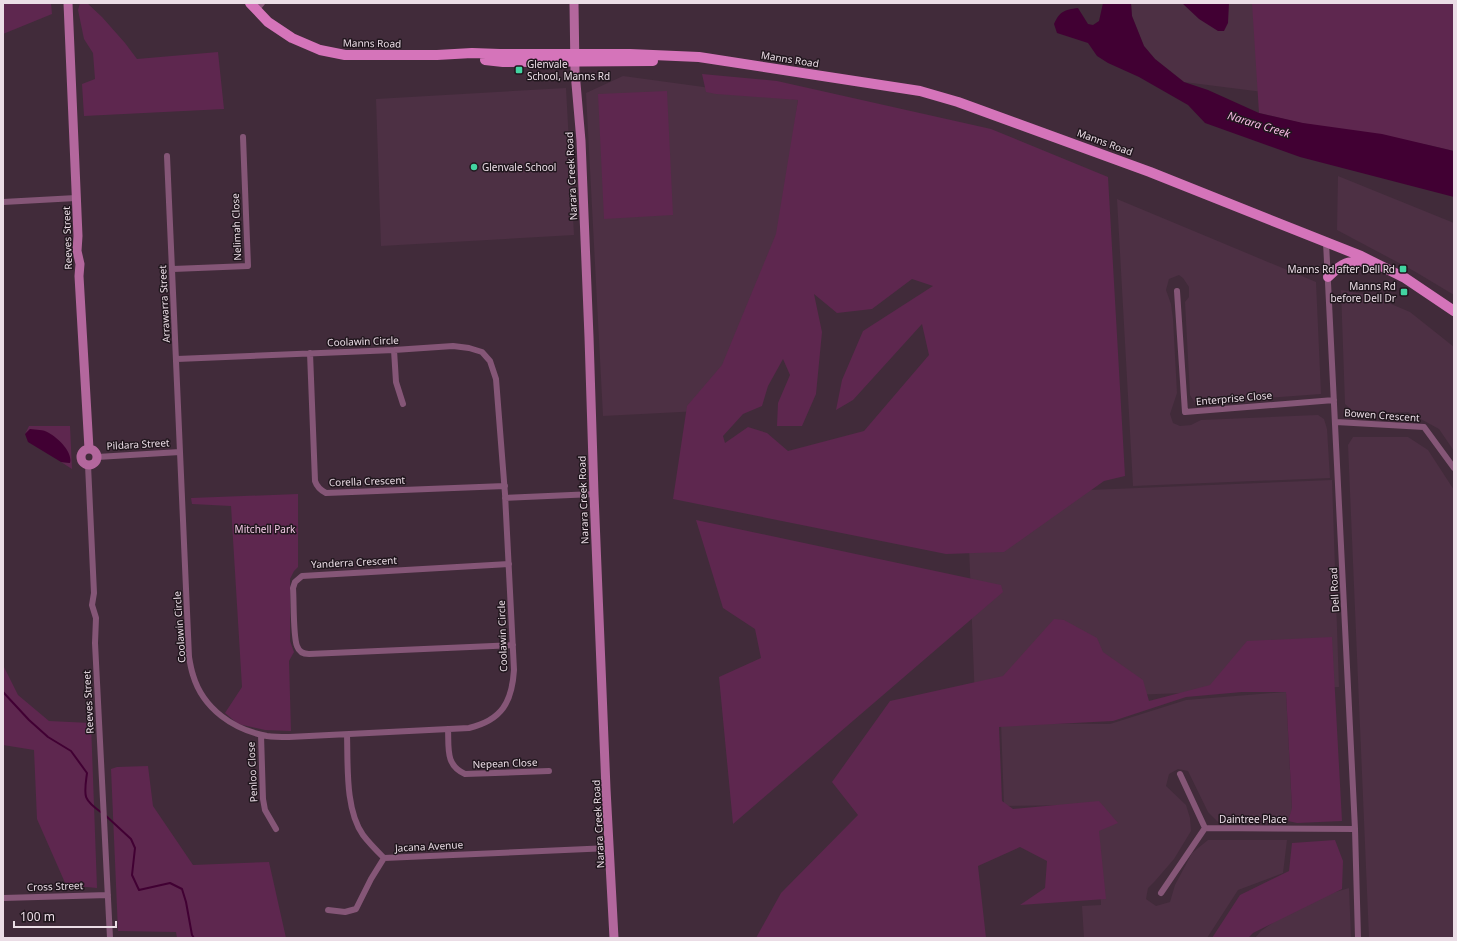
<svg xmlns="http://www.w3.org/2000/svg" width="1457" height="941" viewBox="0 0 1457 941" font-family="'Noto Sans',sans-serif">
<rect width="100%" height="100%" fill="#412b3a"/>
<path fill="#4d3044" d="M1131 3H1260L1263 92 1184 82 1155 59 1144 46 1132 16Z
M623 76 798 100 757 408 603 416 586 93Z
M566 88 574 235 381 246 376 99Z
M1338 176 1454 223V295L1414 271 1337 230Z
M1117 199 1316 282 1321 394 1195 403 1190 395 1185 302 1189 297V287L1183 278 1179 275 1169 279 1166 290 1171 304 1173 319 1177 393 1170 414 1173 423 1180 426 1191 425 1201 420 1318 415 1324 419 1327 429 1330 478 1133 486Z
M1341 290 1372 296 1410 312 1454 347V451L1439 429 1408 412 1355 413 1345 404Z
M1353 437H1408L1428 450 1454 490V938H1369L1348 445Z
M1332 480 1339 687 975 701 967 495Z
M1286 692 1292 809 1288 821 1220 824 1208 812 1188 771 1178 769 1169 774 1166 786 1186 805 1190 818 1191 831 1174 859 1155 881 1148 888 1146 899 1156 906 1170 902 1175 885 1192 853 1208 840H1287L1283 873 1238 890 1207 938H1084L1082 906 1101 905 1097 805 1004 806 1001 723 1110 724 1186 700Z
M1349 888 1351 938H1255L1261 931 1302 902Z"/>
<path fill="#5e274f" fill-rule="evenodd" d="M3 3H51L52 14 3 34Z
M80 3H87L102 17 125 43 137 59 218 52 224 109 84 116 82 84 95 79 93 53 84 39 78 10Z
M1252 3H1454V151L1428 145 1301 123 1259 113Z
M702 74 777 81 991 129 1108 177 1125 476 1104 481 1004 552 946 554 673 499 687 406 722 365 776 234 798 100 716 94 706 92ZM912 279 933 286 863 331 842 380 836 410 853 400 922 324 929 355 864 431 788 451 767 433 748 427 725 443 723 436 743 414 762 406 768 386 783 359 790 375 778 403 777 426H802L816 394 822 332 814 294 837 313 872 309Z
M667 91 673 215 604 219 598 94Z
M29 426H70L72 469 61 462 70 463 30 429 25 434Z
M298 494V567L294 571 290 579V641L294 652 289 661 291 731 265 730 238 724 225 713 242 687 231 506 192 504 191 498Z
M696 520 1001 585 1003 592 733 824 719 677 761 658 755 629 723 608Z
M1054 619 1064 620 1097 638 1103 652 1143 680 1149 701 1210 685 1247 641 1332 637 1342 821 1297 823 1288 821 1292 808 1286 692H1242L1186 697 1113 721 999 727 1002 801 1013 809 1099 801 1118 823 1099 831 1106 899 1020 905 1045 888 1047 861 1020 847 978 866 986 938H756L781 893 858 815 832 782 890 701 1003 676Z
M3 665 18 695 49 721 91 723 97 888 66 885 37 819 34 750 3 745Z
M148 766 153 806 193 865 269 862 286 938H177L176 932 118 931 111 769 117 767Z
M1335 840 1343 861 1342 889 1253 933 1248 938H1212L1240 895 1289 871 1292 843Z"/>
<path fill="#410033" d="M1103 3H1131L1132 16 1144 46 1155 59 1184 82 1208 90 1259 113 1303 123 1382 134 1454 151V197L1300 157 1205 123 1188 105 1139 77 1108 63 1097 56 1088 43 1057 33 1054 24C1060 11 1064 10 1078 8L1088 24 1093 25 1099 21Z
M1182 3H1229L1228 23 1224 31H1218L1199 19Z
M30 429C36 430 43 429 49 433 58 438 73 452 70 463L61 462 28 442 25 434Z"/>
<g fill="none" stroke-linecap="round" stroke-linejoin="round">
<path stroke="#410033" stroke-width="2" d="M3 692 29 720 48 737 71 751 87 773C84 796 82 799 102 813
M105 815 131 839 135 848 132 875 139 890 170 883 182 889 186 902 192 935 194 938"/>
<path stroke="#855677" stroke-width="6" d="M256 10 262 3
M167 156 189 657C190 663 191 669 193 675 203 709 234 730 267 736 274 737 282 737 289 737L469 728C502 720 512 702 514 670L505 494 496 379 490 361 482 352 469 348 453 346 394 350 177 359
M3 202 76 198
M1326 242 1355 829 1358 938
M173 269 248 266 243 137
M1177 291 1185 412 1334 400
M394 350 396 382 403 404
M310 353 315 481C317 487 320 490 326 493L505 486
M1336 422 1424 427 1454 468
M97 457 180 452
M88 465 94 593 92 605 96 618 95 643 110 938
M505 498 594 494
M509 564 302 576 295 582 293 588C294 601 293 636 297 646 299 652 304 654 309 654L513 645
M448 729C449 748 445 765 465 774L549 771
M261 735 263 799 265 810 276 829
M347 735C348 764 345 810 363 835 369 843 377 851 384 858L610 848
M1180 774 1205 828
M1161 893 1205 828 1355 829
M3 898 108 895
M328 910 345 912 356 909 371 879 384 858"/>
<path stroke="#b3679d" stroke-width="9" d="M68 3 78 236 77 251 80 264 79 276 89 449
M574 3 575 72 581 141 589 337 594 494 606 789 614 938
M81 457a8 8 0 1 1 16 0a8 8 0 1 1-16 0Z"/>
<path stroke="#d574ba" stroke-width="10" d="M250 3 268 22 292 38 320 50 345 55H437L472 53 500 54H630L699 57 920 91 958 102 1150 172 1361 256 1405 278 1454 311
M485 60 503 62 653 61
M1328 277C1343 262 1347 261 1368 262"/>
</g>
<g fill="#42d4a1" stroke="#21171e" stroke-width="1.5">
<rect x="515" y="66" width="8" height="8" rx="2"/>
<circle cx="474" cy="167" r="4"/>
<rect x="1399" y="265" width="8" height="8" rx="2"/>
<rect x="1400" y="288" width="8" height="8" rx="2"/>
</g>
<g text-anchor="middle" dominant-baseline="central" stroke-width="3" stroke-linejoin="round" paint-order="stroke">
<g font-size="10" fill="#ebdde6" stroke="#21171e">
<text transform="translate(372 43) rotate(1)">Manns Road</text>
<text transform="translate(790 59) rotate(9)">Manns Road</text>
<text transform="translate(1105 142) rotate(20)">Manns Road</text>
<text transform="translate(571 176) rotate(-93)">Narara Creek Road</text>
<text transform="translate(236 227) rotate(-92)">Nelimah Close</text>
<text transform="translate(67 238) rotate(-92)">Reeves Street</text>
<text transform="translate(164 304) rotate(-93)">Arrawarra Street</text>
<text transform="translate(363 341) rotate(-2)">Coolawin Circle</text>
<text transform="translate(1234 398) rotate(-5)">Enterprise Close</text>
<text transform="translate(1382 415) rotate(4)">Bowen Crescent</text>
<text transform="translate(138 444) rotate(-3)">Pildara Street</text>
<text transform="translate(367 481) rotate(-2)">Corella Crescent</text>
<text transform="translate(583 500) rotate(-92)">Narara Creek Road</text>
<text transform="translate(354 562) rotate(-3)">Yanderra Crescent</text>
<text transform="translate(1334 590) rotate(-93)">Dell Road</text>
<text transform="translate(179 627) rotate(-94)">Coolawin Circle</text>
<text transform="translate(502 636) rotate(-92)">Coolawin Circle</text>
<text transform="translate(88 702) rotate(-93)">Reeves Street</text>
<text transform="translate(505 763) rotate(-2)">Nepean Close</text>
<text transform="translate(252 772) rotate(-93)">Penloo Close</text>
<text x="1253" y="819">Daintree Place</text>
<text transform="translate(598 824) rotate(-93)">Narara Creek Road</text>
<text transform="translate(429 846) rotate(-3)">Jacana Avenue</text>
<text transform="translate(55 886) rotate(-2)">Cross Street</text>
</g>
<g font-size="10" fill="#ebdde6" stroke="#21171e" text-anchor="start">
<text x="527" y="64">Glenvale<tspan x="527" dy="12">School, Manns Rd</tspan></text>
<text x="482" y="167">Glenvale School</text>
<text x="1395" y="269" text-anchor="end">Manns Rd after Dell Rd</text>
<text x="1396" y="286" text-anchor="end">Manns Rd<tspan x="1396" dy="12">before Dell Dr</tspan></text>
</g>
<g font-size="10" fill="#f3cae5" stroke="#21171e">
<text x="265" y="529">Mitchell Park</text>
</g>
<g font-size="11" font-style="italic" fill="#f8bce5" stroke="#21171e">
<text transform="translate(1259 124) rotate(17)">Narara Creek</text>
</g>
</g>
<rect width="1457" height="941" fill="none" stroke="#ebdde6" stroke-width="8"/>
<path d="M14 921v6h102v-6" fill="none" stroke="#ebdde6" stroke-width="2"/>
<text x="20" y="921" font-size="12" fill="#ebdde6" stroke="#21171e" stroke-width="3" paint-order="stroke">100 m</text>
</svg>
